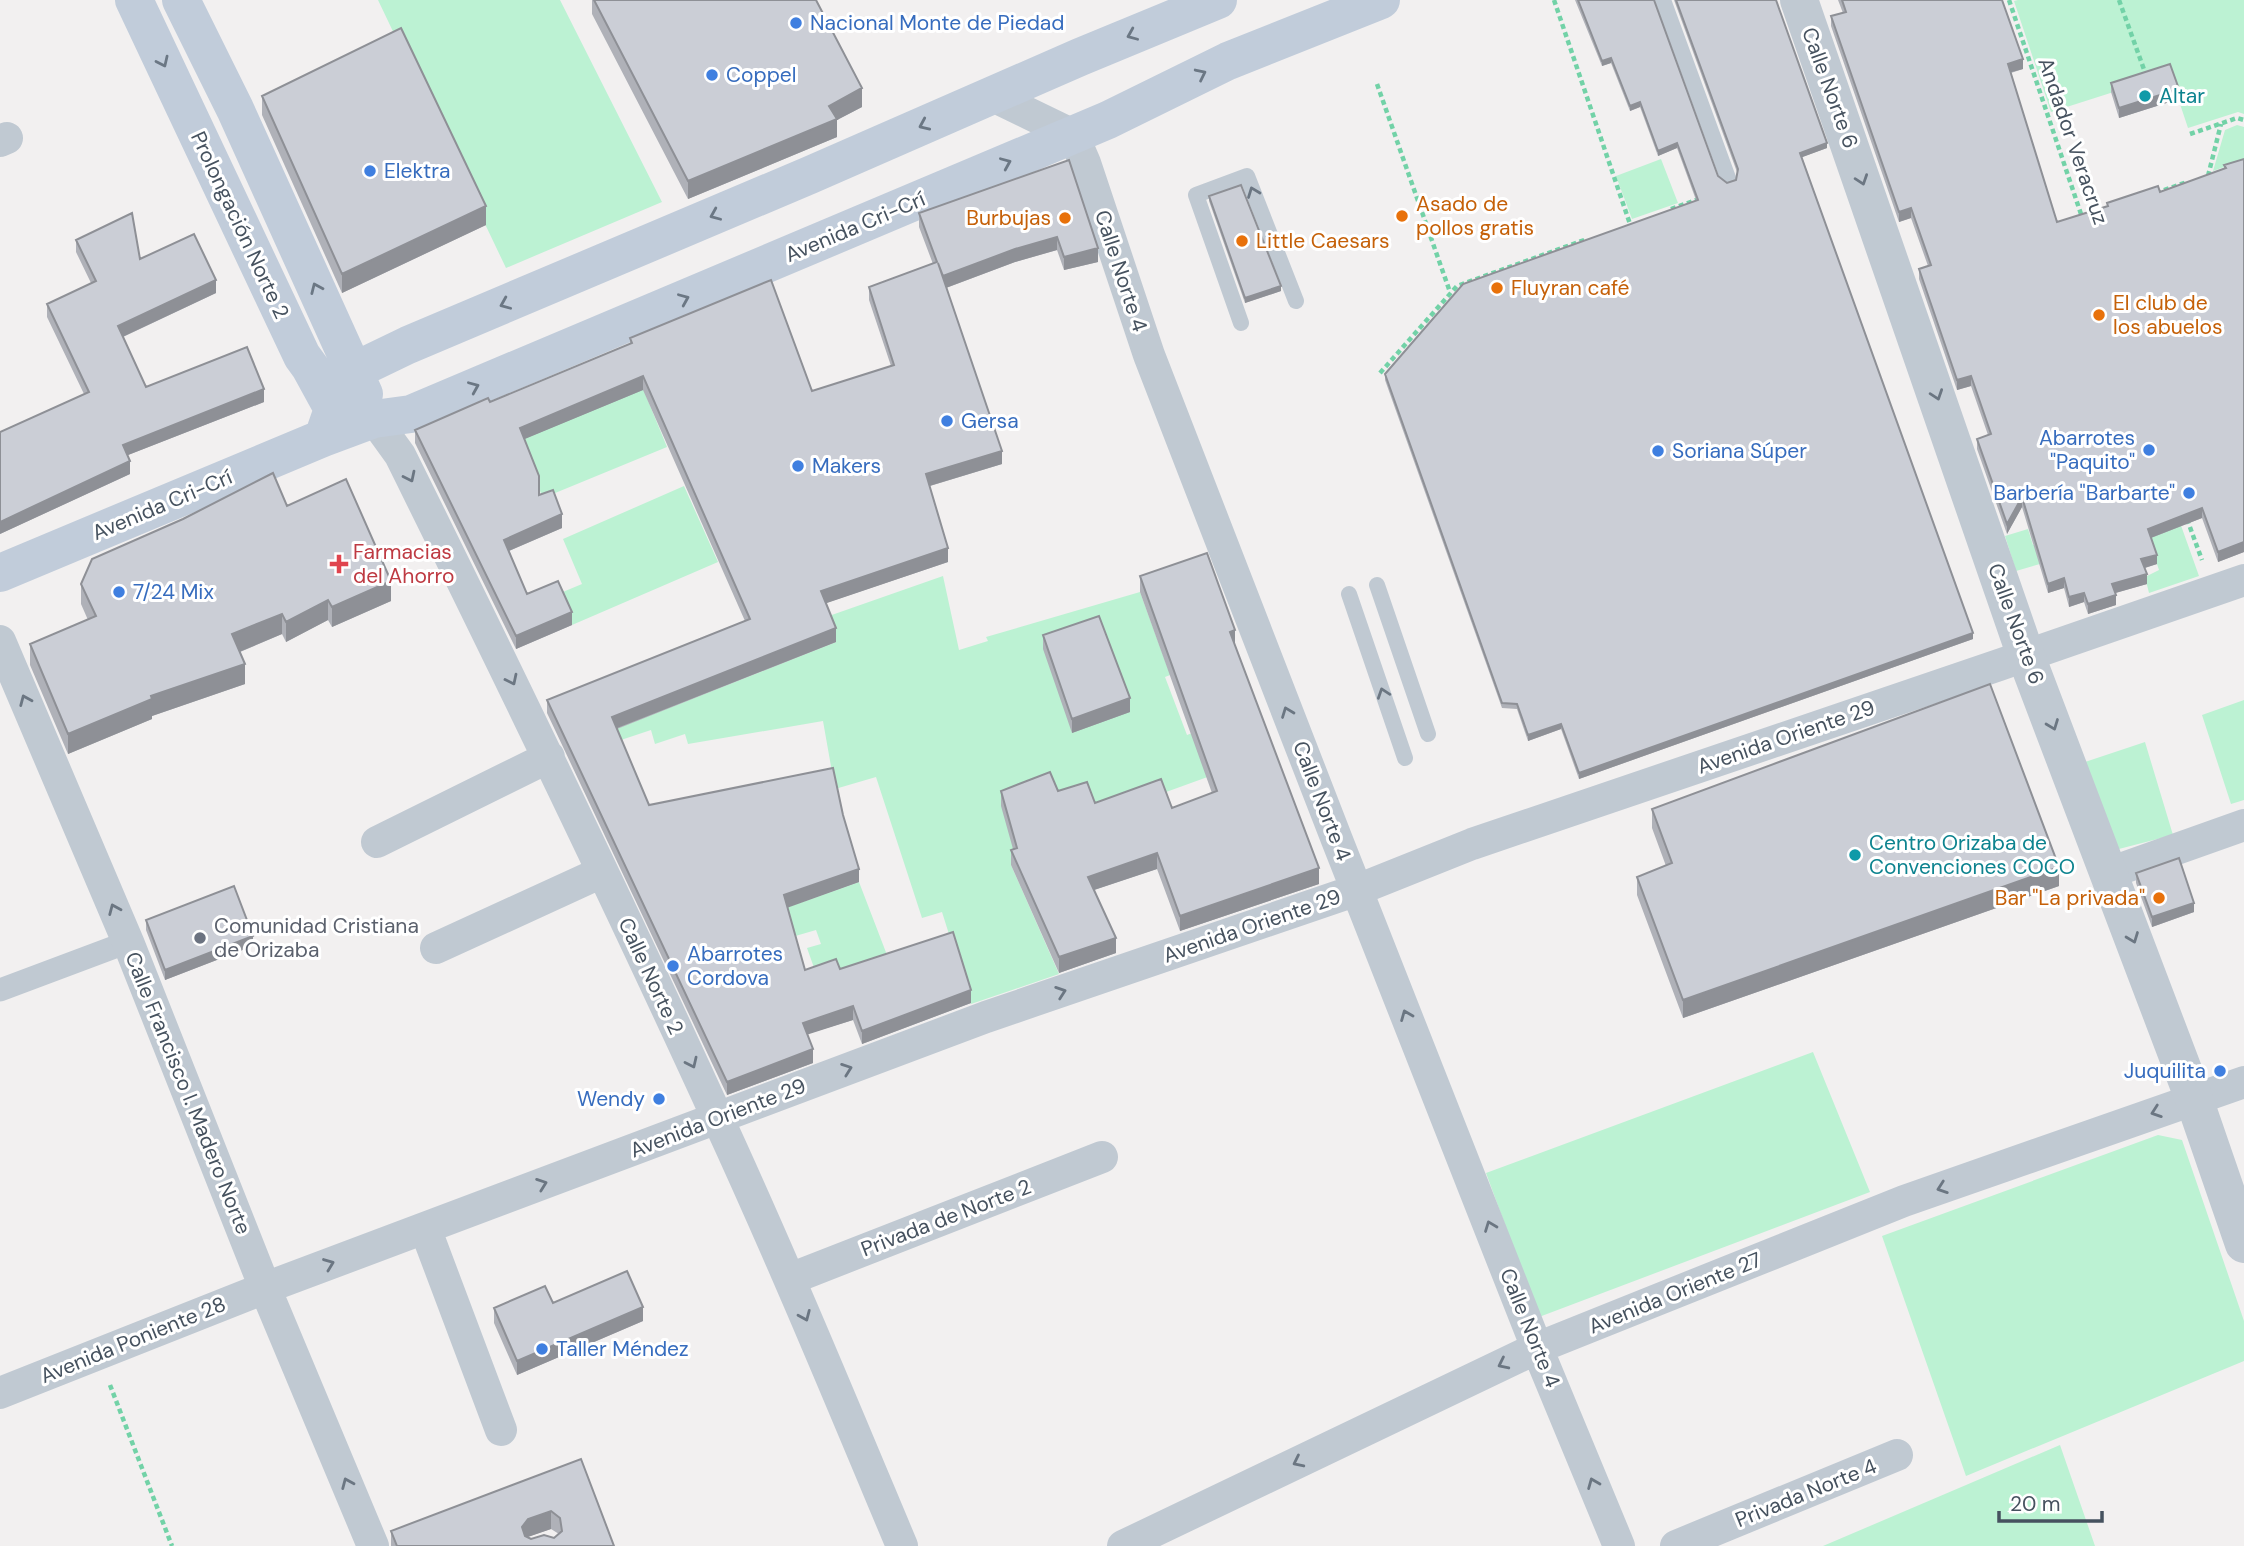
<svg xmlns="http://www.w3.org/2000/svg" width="2244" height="1546" viewBox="0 0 2244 1546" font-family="'DM Sans',sans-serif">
<rect width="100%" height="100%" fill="#f2f0f0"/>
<path fill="#bcf2d3" d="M378 0H560L662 202 506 268Z
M2018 0H2244V114L2238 112 2188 128 2170 74 2051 112 2014 1Z
M2237 125 2244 127V160L2213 171 2225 130Z
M1661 159 1678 203 1632 219 1616 176Z
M645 388 644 391 667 447 543 498 519 440Z
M684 486 718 562 572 625 558 594 582 584 563 539Z
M2178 517 2199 576 2149 593 2145 577 2159 570 2145 528Z
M2028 529 2033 545 2041 543 2047 562 2016 571 2005 536Z
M943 576 959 650 988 641 986 637 1140 592 1168 669 1235 646 1231 651 1165 677 1187 735 1254 710 1271 754 1133 804 1011 865 1059 974 971 1004 942 912 922 918 876 777 835 789 823 721 688 744 685 734 655 744 651 730 609 744 575 745 836 642 826 617Z
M2244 700V800L2231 804 2202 715Z
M2145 742 2173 835 2115 850 2085 762Z
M859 882 887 955 818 979 807 948 821 944 816 930 792 937 740 924Z
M1813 1052 1870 1192 1539 1317 1486 1173Z
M2158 1135 2182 1140 2244 1321V1361L1966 1476 1882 1236Z
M2060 1445 2095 1546H1823Z"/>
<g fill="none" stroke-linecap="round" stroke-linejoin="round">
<path stroke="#72d2a7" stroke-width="4.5" stroke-dasharray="5 3.5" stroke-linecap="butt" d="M1554 0 1630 224
M2009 0 2083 220
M2119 0 2146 75
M1377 84 1450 292
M2190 134 2237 118 2244 120
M2208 176 2221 124
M2156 193 2187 182
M1671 209 1699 199
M1380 373 1457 286 1587 239
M2187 519 2202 560
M110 1385 172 1546"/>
<path stroke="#c0c9d2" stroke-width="16" d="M1663 0 1728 178
M1241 323 1196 195 1247 176 1296 301
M1377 585 1428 734
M1349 594 1405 758"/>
<path stroke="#c0c9d2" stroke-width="23" d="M0 990 128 942"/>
<path stroke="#c0c9d2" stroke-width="32" d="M991 95 1073 135 1085 163 1149 355 1337 840 1537 1348 1619 1546
M0 141 7 138
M374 419 400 455C509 675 616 896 718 1119 783 1260 842 1403 902 1546
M0 641 128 942 265 1288 373 1546
M377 842 549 757
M2109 873 2244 825
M436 948 602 872
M425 1228 501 1430
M790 1279 1102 1157
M0 1393 265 1288 986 1017 1357 890 1472 844 1999 665 2244 580
M1123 1546 1537 1348 1904 1201 2244 1082
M1676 1546 1897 1455"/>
<path stroke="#c0c9d2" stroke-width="38" d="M1799 0 2026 656 2194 1099 2244 1244"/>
<path stroke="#c1ccda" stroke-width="38" d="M134 0 302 356 310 367 333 409 352 414
M181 0 235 109 364 394
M323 438 333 409 354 371 408 345 810 175 1080 57 1218 0
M0 573 323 438 374 419 411 414 1108 120 1228 61 1381 0"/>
</g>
<path fill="#afb1b8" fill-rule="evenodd" d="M592 0H816L862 107 837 120V137L688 199 592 14Z
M1575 0H1654L1718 176 1727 183 1736 180 1737 172 1674 0H1776L1827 148 1802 157 1973 639 1579 779 1561 729 1528 741 1517 709 1502 708 1385 380V374L1696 200 1677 148 1658 156 1640 107 1630 111 1611 63 1602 66Z
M1838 0H2002L2023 69 2011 73 2057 222 2107 207V203L2160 192 2224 169V165L2244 159V552L2218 562 2202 518 2151 538 2157 564 2145 568 2147 584 2115 593 2116 605 2088 614 2084 602 2069 607 2064 588 2048 593 2022 507 2007 534 1977 449V439L1988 435 1971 386 1957 390 1919 279V269L1928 266 1911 218 1899 222 1831 26V16L1843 13Z
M2111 83 2179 99 2119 118 2111 92Z
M262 96 486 225 342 293 262 115Z
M1069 160 1098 262 1064 270 1057 250 1015 262 946 288 1002 464 930 486 948 562 826 603 836 642 617 729 649 805 843 815 859 882 787 907 805 970 840 969 971 1003 862 1044 853 1020 807 1034 813 1063 727 1095 547 713V700L745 621 643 390 524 439 539 495 562 528 509 551 527 594 572 625 516 649 415 443V430L490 402 630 344V338L812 391 891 366 869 300V287L933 264 919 227V213Z
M1209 196 1281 291 1245 303 1209 201Z
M76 240 140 259 216 293 123 337 146 387 264 402 128 455 130 474 0 534V432L84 394 47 317V304L91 283 76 252Z
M287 506 391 601 332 627 328 620 286 642 282 634 240 652 245 684 152 716V719L68 754 30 665V644L88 620 81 604V584Z
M1140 576 1235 646 1319 884 1180 931 1157 869 1094 890 1116 953 1059 973 1011 865V850L1013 849 1001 806V791H1058L1095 803 1172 808 1212 793 1140 592Z
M1043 635 1130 712 1072 733 1043 649Z
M1652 809 2059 886 1683 1018 1637 895V877L1666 866 1652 828Z
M2136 873 2194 912 2152 927 2136 883Z
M146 920 253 946 165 980 146 930Z
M553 1303 643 1321 517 1375 494 1323V1308Z
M581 1459 614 1546H391V1531ZM551 1529 559 1534 554 1538 531 1539 527 1537Z"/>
<path fill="#8e9096" d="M1611 58V63L1602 66V61Z
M2023 59V69L2008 73V64Z
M862 88V107L837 120V137L688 199V181Z
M2179 89V99L2119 118V108Z
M1640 102V107L1630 111V106Z
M1677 143V148L1658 156V151Z
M1827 143V148L1800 158V153Z
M486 206V225L342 293V274Z
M1911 208V218L1899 222V212Z
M1057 237V250L1015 262 943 289V276L1015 249Z
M1098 248V262L1064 270V257Z
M216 280V293L118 339V326Z
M1281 286V291L1245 303V298Z
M643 376V390L520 441V428Z
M1971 376V386L1957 390V380Z
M264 389V402L123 457V445Z
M1002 451V464L926 487V474Z
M130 461V474L0 534V522Z
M2022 497V507L2007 534V524Z
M2202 508V518L2148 539V529Z
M562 514V528L504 553V540Z
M2244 542V552L2218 562V552Z
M948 548V562L821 605V591Z
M2157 555V564L2141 569V559Z
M2147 574V584L2112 594V584Z
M2064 578V588L2048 593V584Z
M391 581V601L332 627V607Z
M2084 593V602L2069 607V597Z
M2116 595V605L2088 614V604Z
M328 600V620L286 642V622Z
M572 612V625L516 649V636Z
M282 614V634L232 655V634Z
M836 628V642L612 730V717Z
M1235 630V646L1230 648V632Z
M1973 633V639L1579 779V773Z
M245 664V684L152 716V719L68 754V734L151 696Z
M1130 698V712L1072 733V719Z
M1561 724V729L1528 741V735Z
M1157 853V869L1088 892V877Z
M2059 867V886L1683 1018V1000Z
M1319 868V884L1180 931V916Z
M859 869V882L784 909V895Z
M2194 903V912L2152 927V917Z
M253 936V946L165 980V970Z
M1116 938V953L1059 973V957Z
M971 990V1003L862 1044V1031Z
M853 1006V1020L803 1036V1023Z
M813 1049V1063L727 1095V1082Z
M643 1307V1321L517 1375V1361Z
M551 1511V1529L528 1537 522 1545V1527L528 1519Z"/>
<path fill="#cbced6" stroke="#8e9096" stroke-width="2" fill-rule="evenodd" d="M594 0H816L862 88 829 106 837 119 688 181Z
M1578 0H1654L1718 176 1727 183 1736 180 1738 169 1676 0H1776L1827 143 1800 153 1973 633 1579 773 1561 724 1528 735 1517 704 1502 703 1385 374 1463 284 1698 200 1677 143 1658 151 1640 102 1630 106 1611 58 1602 61Z
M1842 0H2002L2023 59 2008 64 2057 222 2108 206 2107 203 2158 186 2160 192 2226 168 2224 165 2244 159V542L2218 552 2202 508 2148 529 2157 555 2141 559 2147 574 2112 584 2116 595 2088 604 2084 593 2069 597 2064 578 2048 584 2022 497 2007 524 1977 439 1991 434 1971 376 1957 380 1919 269 1931 265 1911 208 1899 212 1831 16 1846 12Z
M401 28 486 206 342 274 262 96Z
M2170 64 2179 89 2119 108 2111 83Z
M1069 160 1098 248 1064 257 1057 237 1015 249 943 276 938 263 1002 451 926 474 948 548 821 591 836 628 612 717 649 805 833 768 843 815 859 869 784 895 805 970 836 959 840 969 953 932 971 990 862 1031 853 1006 803 1023 813 1049 727 1082 547 700 750 619 643 376 520 428 539 476V495L553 490 562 514 504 540 527 594 558 581 572 612 516 636 415 430 488 398 490 402 632 343 630 338 771 280 812 391 894 365 869 287 937 262 919 213Z
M1241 185 1281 286 1245 298 1209 196Z
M132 213 140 259 194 234 216 280 118 326 146 387 247 347 264 389 123 445 130 461 0 522V432L89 392 47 304 96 281 76 240Z
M273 473 287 506 346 479 391 581 332 607 328 600 286 622 282 614 232 634 245 664 151 696 152 699 68 734 30 644 96 616 81 584 92 559 183 519Z
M1207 553 1235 630 1230 632 1319 868 1180 916 1157 853 1088 877 1116 938 1059 957 1011 850 1017 848 1001 791 1050 772 1058 791 1087 782 1095 803 1161 779 1172 808 1217 791 1140 576Z
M1099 616 1130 698 1072 719 1043 635Z
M1990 684 2059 867 1683 1000 1637 877 1672 863 1652 809Z
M2179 858 2194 903 2152 917 2136 873Z
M234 886 253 936 165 970 146 920Z
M627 1271 643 1307 517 1361 494 1308 545 1286 553 1303Z
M581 1459 614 1546H397L391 1531ZM551 1511 560 1518 562 1531 554 1538 544 1535 531 1539 525 1536 522 1527 528 1519Z"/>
<defs><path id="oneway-chevron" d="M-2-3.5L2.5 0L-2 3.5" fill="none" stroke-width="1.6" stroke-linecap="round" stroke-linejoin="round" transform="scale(1.75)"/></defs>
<g stroke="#6b7784">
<use href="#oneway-chevron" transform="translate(1132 35) rotate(157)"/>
<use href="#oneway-chevron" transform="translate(163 62) rotate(65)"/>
<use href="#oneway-chevron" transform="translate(1201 74) rotate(-26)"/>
<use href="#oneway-chevron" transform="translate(924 125) rotate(156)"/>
<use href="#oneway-chevron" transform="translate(1006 163) rotate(-23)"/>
<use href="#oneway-chevron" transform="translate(715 215) rotate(157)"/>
<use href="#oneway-chevron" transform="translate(316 288) rotate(-114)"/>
<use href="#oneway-chevron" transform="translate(684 299) rotate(-23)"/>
<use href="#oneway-chevron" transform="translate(505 304) rotate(157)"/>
<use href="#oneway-chevron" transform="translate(474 387) rotate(-23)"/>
</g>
<g stroke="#6b7682">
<use href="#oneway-chevron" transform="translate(1862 180) rotate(71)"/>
<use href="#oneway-chevron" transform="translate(1253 192) rotate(-111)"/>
<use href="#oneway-chevron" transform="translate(1937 395) rotate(71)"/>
<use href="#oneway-chevron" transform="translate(410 477) rotate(64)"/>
<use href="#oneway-chevron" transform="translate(512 680) rotate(64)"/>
<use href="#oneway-chevron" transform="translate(1383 693) rotate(-109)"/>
<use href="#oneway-chevron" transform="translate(25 700) rotate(-113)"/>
<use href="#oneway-chevron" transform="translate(1287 712) rotate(-111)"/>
<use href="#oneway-chevron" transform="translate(2053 725) rotate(69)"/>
<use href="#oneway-chevron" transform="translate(114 909) rotate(-113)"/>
<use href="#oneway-chevron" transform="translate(2133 938) rotate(69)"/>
<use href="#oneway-chevron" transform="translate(1061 992) rotate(-19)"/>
<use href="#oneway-chevron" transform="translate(1406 1015) rotate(-112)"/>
<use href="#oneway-chevron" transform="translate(692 1063) rotate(65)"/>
<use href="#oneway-chevron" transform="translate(847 1069) rotate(-20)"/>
<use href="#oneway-chevron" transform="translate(2156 1112) rotate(161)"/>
<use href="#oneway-chevron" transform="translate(542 1184) rotate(-20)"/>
<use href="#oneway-chevron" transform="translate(1942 1188) rotate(161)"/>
<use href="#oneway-chevron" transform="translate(1490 1226) rotate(-111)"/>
<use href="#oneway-chevron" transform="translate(329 1264) rotate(-21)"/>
<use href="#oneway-chevron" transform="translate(805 1316) rotate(67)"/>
<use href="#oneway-chevron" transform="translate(1503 1364) rotate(154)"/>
<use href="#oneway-chevron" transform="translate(1298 1462) rotate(154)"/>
<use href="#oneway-chevron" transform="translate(347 1483) rotate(-113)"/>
<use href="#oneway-chevron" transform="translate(1593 1483) rotate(-112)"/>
</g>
<g fill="#3f7fe0" stroke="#fff" stroke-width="2.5">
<circle cx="796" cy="23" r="7"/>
<circle cx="712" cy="75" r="7"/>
<circle cx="370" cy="171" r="7"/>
<circle cx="947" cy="421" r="7"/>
<circle cx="2149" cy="450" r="7"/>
<circle cx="1658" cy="451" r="7"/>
<circle cx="798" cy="466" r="7"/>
<circle cx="2189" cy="493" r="7"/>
<circle cx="119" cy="592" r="7"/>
<circle cx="673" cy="966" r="7"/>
<circle cx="2220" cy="1071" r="7"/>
<circle cx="659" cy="1099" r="7"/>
<circle cx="542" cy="1349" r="7"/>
</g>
<g fill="#0f9aa8" stroke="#fff" stroke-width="2.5">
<circle cx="2145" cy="96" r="7"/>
<circle cx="1855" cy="855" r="7"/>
</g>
<g fill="#e8710a" stroke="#fff" stroke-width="2.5">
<circle cx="1402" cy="216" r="7"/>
<circle cx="1065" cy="218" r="7"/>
<circle cx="1242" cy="241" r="7"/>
<circle cx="1497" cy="288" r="7"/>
<circle cx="2099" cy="315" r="7"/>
<circle cx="2159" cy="898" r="7"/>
</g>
<path fill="#e0444e" stroke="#fff" stroke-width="2.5" d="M335.5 553.5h7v7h7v7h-7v7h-7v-7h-7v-7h7z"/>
<circle fill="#6b7280" stroke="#fff" stroke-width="2.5" cx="200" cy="938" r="7"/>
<g text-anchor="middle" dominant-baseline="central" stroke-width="6" stroke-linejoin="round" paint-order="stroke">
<g font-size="21" fill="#366cbe" stroke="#fff" text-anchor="start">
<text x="810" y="23">Nacional Monte de Piedad</text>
<text x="726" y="75">Coppel</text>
<text x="384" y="171">Elektra</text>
<text x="961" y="421">Gersa</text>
<text x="2135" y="438" text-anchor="end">Abarrotes<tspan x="2135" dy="24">"Paquito"</tspan></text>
<text x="1672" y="451">Soriana Súper</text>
<text x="812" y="466">Makers</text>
<text x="2175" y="493" text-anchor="end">Barbería "Barbarte"</text>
<text x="133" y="592">7/24 Mix</text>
<text x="687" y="954">Abarrotes<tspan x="687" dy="24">Cordova</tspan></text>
<text x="2206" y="1071" text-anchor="end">Juquilita</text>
<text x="645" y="1099" text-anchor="end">Wendy</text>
<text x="556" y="1349">Taller Méndez</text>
</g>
<g font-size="21" fill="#46525f" stroke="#fff">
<text transform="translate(1830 88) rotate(70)">Calle Norte 6</text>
<text transform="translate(2073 141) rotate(71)">Andador Veracruz</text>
<text transform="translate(240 225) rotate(65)">Prolongación Norte 2</text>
<text transform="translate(855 227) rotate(-23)">Avenida Cri-Crí</text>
<text transform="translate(1121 271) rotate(72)">Calle Norte 4</text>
<text transform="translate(162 505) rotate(-23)">Avenida Cri-Crí</text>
<text transform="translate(2016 624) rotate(70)">Calle Norte 6</text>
<text transform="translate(1786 737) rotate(-19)">Avenida Oriente 29</text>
<text transform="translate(1322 801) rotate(69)">Calle Norte 4</text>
<text transform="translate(1252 926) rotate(-19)">Avenida Oriente 29</text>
<text transform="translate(651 976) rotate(65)">Calle Norte 2</text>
<text transform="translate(188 1093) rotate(68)">Calle Francisco I. Madero Norte</text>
<text transform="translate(718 1118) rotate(-21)">Avenida Oriente 29</text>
<text transform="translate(946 1218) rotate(-21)">Privada de Norte 2</text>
<text transform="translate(1675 1293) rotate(-22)">Avenida Oriente 27</text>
<text transform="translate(1530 1328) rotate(68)">Calle Norte 4</text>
<text transform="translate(133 1340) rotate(-22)">Avenida Poniente 28</text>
<text transform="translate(1806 1493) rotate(-22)">Privada Norte 4</text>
</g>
<g font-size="21" fill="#0d838f" stroke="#fff" text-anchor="start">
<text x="2159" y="96">Altar</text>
<text x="1869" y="843">Centro Orizaba de<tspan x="1869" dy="24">Convenciones COCO</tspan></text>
</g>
<g font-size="21" fill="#c56008" stroke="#fff" text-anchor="start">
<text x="1416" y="204">Asado de<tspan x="1416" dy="24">pollos gratis</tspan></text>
<text x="1051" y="218" text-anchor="end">Burbujas</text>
<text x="1256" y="241">Little Caesars</text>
<text x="1511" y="288">Fluyran café</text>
<text x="2113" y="303">El club de<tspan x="2113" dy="24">los abuelos</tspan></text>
<text x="2145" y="898" text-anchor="end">Bar "La privada"</text>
</g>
<g font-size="21" fill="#be3a42" stroke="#fff" text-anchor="start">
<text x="353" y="552">Farmacias<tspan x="353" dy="24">del Ahorro</tspan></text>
</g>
<g font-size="21" fill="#5b616d" stroke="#fff" text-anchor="start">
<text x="214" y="926">Comunidad Cristiana<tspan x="214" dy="24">de Orizaba</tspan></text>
</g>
</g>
<path d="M1999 1511v10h103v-10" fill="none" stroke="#46525f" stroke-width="3.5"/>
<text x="2010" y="1511" font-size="21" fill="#46525f" stroke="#ffffff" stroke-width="5" paint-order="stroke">20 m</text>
</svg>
